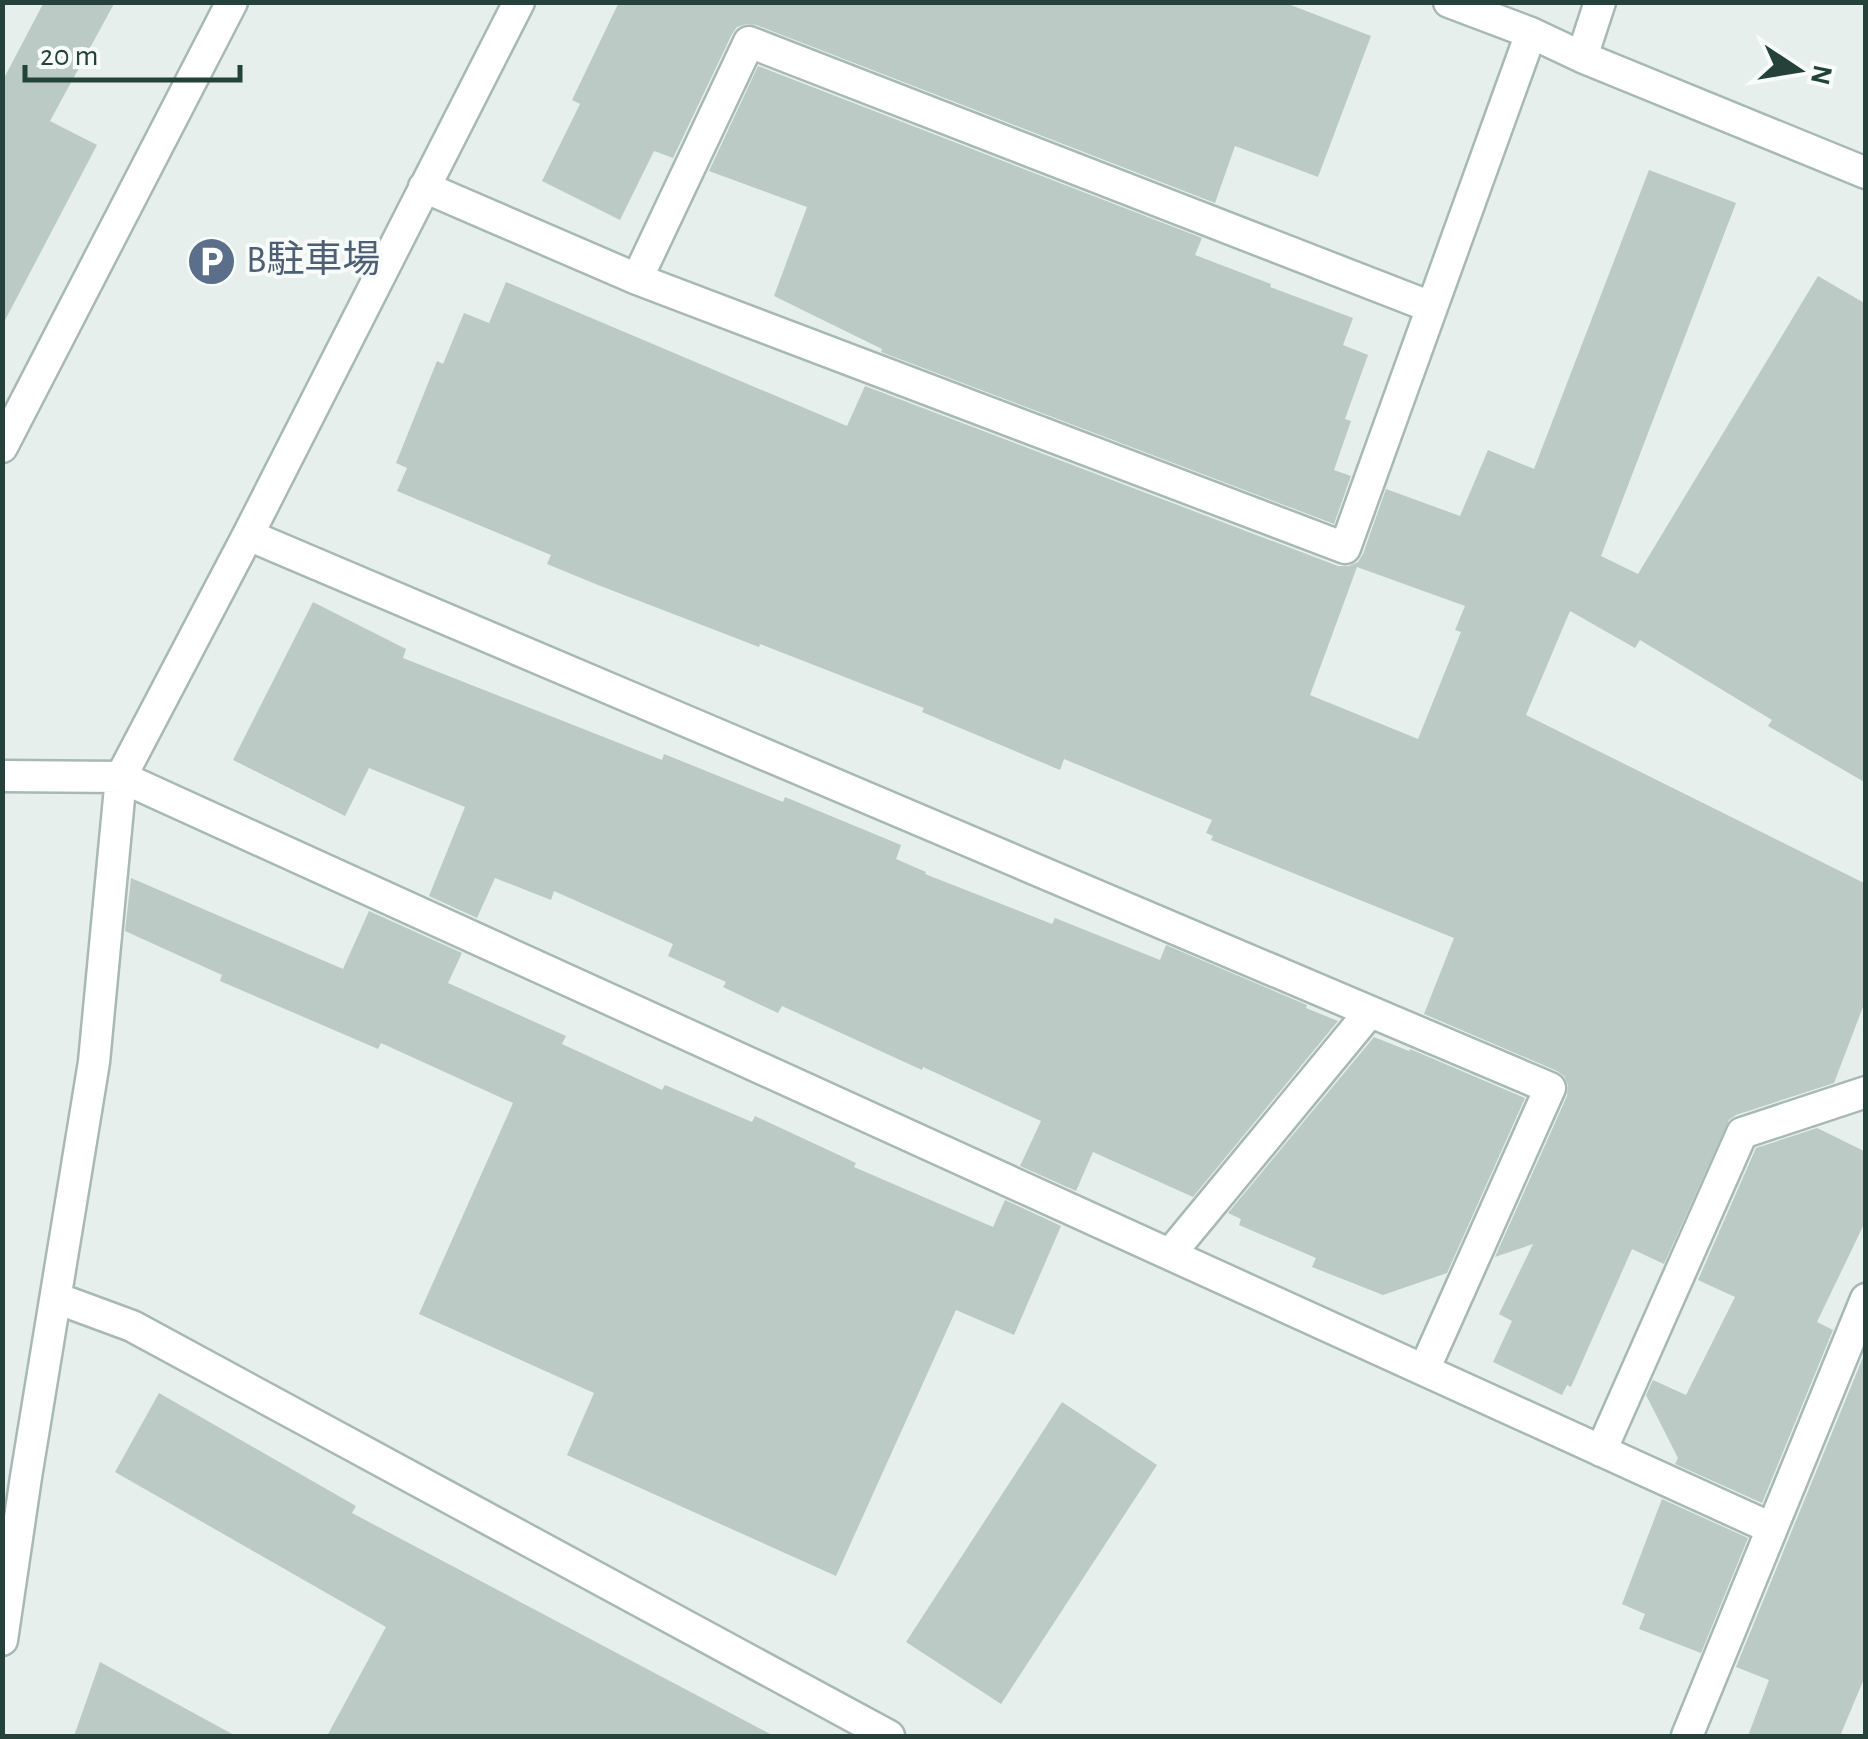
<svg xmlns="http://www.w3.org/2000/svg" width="1868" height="1739" viewBox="0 0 1868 1739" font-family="'Alegreya Sans','Noto Sans JP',sans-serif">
<rect width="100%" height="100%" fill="#e6efeb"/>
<path fill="#bbcac4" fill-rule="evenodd" d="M44 2H115L50 121 97 145 2 326V82Z
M619 2H1283L1371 36 1318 177 1235 146 1215 203 756 25 746 24 737 27 732 34 673 158 654 151 620 220 542 181 580 104 572 100Z
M758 66 1202 238 1195 255 1271 284 1270 287 1353 318 1343 345 1368 355 1345 419 1351 421 1334 470 1351 476 1334 524 881 352 882 349 774 296 807 207 709 171Z
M1649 170 1736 203 1601 556 1638 574 1818 276 1866 304V783L1768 726 1772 720 1640 640 1635 648 1570 611 1526 715 1866 884V999L1834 1083 1736 1115 1729 1120 1664 1264 1632 1249 1571 1387 1567 1385 1562 1395 1493 1362 1512 1321 1499 1314 1533 1244 1495 1257 1567 1096 1568 1085 1564 1076 1557 1071 1424 1014 1454 938 1211 840 1213 836 1206 833 1212 820 1064 759 1060 770 922 712 924 708 760 644 759 647 598 585 547 564 551 555 397 491 407 468 396 463 437 361 443 364 464 313 489 323 506 282 847 426 865 386 1338 566H1349L1358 562 1363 554 1386 489 1460 516 1488 450 1534 469ZM1357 567 1465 606 1455 630 1461 632 1418 739 1310 695Z
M313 602 406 649 403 658 662 760 664 754 783 802 785 797 901 845 896 859 926 872 925 874 1052 924 1055 918 1160 960 1166 945 1307 1005 1306 1008 1338 1021 1193 1197 1093 1152 1076 1191 1020 1166 1041 1121 923 1067 922 1070 782 1006 778 1013 723 987 726 982 668 956 673 944 554 891 551 900 495 878 477 918 429 896 465 807 369 768 345 816 233 760Z
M131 878 343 969 369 911 462 953 448 983 566 1036 562 1044 662 1090 665 1085 752 1122 755 1116 856 1163 854 1167 993 1227 1005 1200 1061 1226 1014 1335 956 1310 836 1576 567 1455 594 1393 419 1314 513 1103 381 1043 378 1049 220 981 222 975 125 931Z
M1374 1037 1409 1051 1410 1049 1525 1098 1447 1273 1383 1295 1312 1267 1316 1258 1239 1225 1241 1219 1228 1213Z
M1817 1128 1866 1152V1220L1817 1322 1833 1330 1762 1503 1675 1464 1678 1458 1646 1395 1653 1380 1686 1395 1735 1297 1698 1280 1756 1148Z
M1866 1350V1674L1840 1736H1748L1769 1680 1736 1667Z
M159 1393 356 1506 352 1513 774 1736H327L386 1627 115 1472Z
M1062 1402 1157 1465 1001 1704 906 1642Z
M1662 1499 1748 1538 1701 1653 1639 1629 1645 1614 1622 1604Z
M100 1662 236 1736H74Z"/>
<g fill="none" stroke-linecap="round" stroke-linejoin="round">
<defs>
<path id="minor" d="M1449 2 1531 33 1582 57 1866 173
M1582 57 1600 2
M424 187 637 279 1345 548 1531 33
M637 279 749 42 1431 307
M2 447 232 2
M248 535 1550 1088 1424 1370
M2 776 121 777 1771 1528
M1170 1254 1369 1013
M56 1298 132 1326 889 1736
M1601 1451 1742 1133 1866 1092
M2 1640 26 1477 94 1062 121 777 248 535 519 2
M1687 1736 1866 1299"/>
</defs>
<use href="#minor" stroke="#a8b8b2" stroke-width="35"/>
<use href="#minor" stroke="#fff" stroke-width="30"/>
</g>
<defs>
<symbol id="parking-disc" viewBox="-11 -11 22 22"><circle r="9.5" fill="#5c6f8a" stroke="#f7fbf9"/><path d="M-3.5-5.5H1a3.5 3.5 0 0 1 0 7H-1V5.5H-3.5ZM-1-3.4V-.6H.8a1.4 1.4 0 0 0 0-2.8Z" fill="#fff"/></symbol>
</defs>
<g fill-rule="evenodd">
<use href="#parking-disc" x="184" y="234" width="55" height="55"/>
</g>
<g text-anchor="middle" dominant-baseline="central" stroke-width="8" stroke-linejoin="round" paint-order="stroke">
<g font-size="38" fill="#4e5e75" stroke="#f7fbf9" text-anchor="start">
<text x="246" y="261">B駐車場</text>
</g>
</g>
<rect width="1868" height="1739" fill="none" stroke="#24423a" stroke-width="10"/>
<g transform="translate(1798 70) rotate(102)" stroke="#f7fbf9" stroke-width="8" paint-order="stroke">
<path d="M0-8L18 38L0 25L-18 38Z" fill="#24423a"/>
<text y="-15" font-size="28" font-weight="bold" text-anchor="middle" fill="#24423a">N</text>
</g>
<path d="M25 65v15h215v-15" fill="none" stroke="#24423a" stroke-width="5"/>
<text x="40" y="65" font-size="30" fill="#24423a" stroke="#f7fbf9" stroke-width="8" paint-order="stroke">20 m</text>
</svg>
